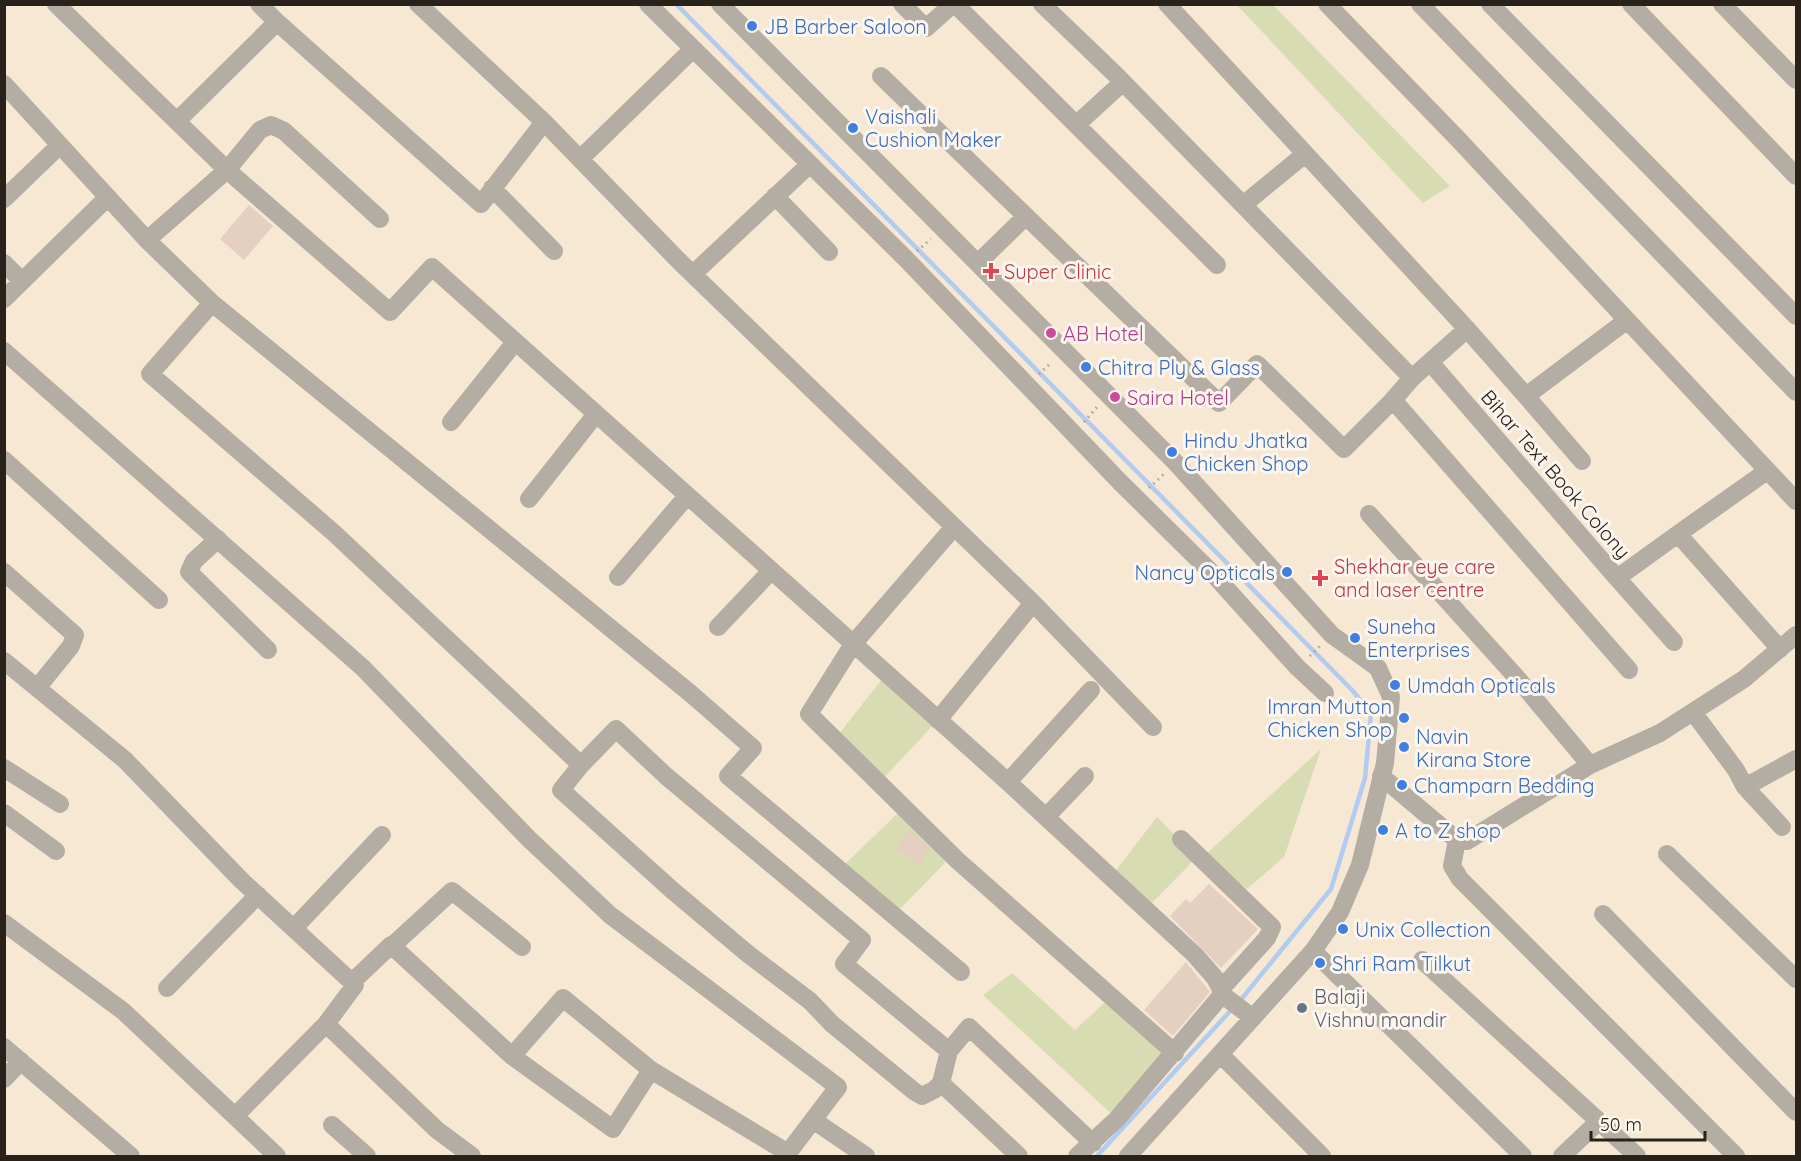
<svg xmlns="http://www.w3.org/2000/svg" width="1801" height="1161" viewBox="0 0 1801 1161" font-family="Quicksand,sans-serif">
<rect width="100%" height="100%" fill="#f7e8d4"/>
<path fill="#d8dcb2" d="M1237 5H1273L1450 186 1423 203Z
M886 674 938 720 879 783 835 739Z
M1321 749 1284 857 1247 889 1204 856Z
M899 812 935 841 945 863 895 914 842 867Z
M1157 817 1197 857 1148 907 1113 874Z
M1012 973 1075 1030 1105 1002 1168 1052 1117 1119 983 995Z"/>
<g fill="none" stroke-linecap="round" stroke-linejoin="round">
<path stroke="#b2cbf0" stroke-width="4.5" d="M676 4 1353 691 1371 714 1365 778 1331 889 1239 1002
M1097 1156 1233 1008"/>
</g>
<path fill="#e4cfc1" d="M249 205 273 226 244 260 220 239Z
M909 830 930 849 919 865 896 848Z
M1209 884 1258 929 1221 968 1170 916 1186 899 1190 903Z
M1186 962 1210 992 1173 1036 1144 1010Z"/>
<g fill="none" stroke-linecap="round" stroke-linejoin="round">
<path stroke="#afa394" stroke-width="3" stroke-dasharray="1.5 4.5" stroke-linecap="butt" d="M917 251 931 239
M1039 374 1052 362
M1084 422 1097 407
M1149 488 1164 474
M1310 656 1320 646"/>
<path stroke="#b3ada4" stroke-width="18" d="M56 4 227 170 390 312 432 267 1008 782 1195 955 1215 978 1225 997
M259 4 277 22
M418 4 544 122 679 261 1033 603 1153 727
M648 4 907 260 1120 482 1215 576 1297 667 1325 693
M720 4 1176 463 1332 635 1378 668 1391 697 1385 763 1360 865 1340 912 1313 951 1128 1156
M902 4 926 28 953 4
M955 4 1217 265
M1042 4 1116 75 1412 378
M1167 4 1467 329
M1327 4 1457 138 1796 501
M1420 4 1796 392
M1490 4 1796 316
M1631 4 1796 176
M1722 4 1796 80
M881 76 1219 403 1257 364 1344 449 1393 400
M4 84 147 240 212 303 690 693 753 748 728 776 961 972
M177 121 277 22 481 204 544 122
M1076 125 1123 82
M580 159 693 49
M492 188 554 251
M775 196 829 252
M4 199 60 145
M1243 205 1305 154
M147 240 227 170 260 130 271 125 284 131 380 219
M4 263 21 280
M978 263 1026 216
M693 274 810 164
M4 299 108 197
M212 303 150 374 334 533 581 765 561 790 672 890 748 954 810 1001 832 1024 915 1092 922 1096 934 1090 941 1083 1019 1156
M1626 321 1526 396 1467 329 1412 378 1393 400 1629 670
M4 351 363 668 529 839 610 915 838 1087 788 1153 651 1070 563 998 512 1056
M1430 362 1617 578 1678 534 1780 649
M1526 396 1582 461
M451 422 515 342
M4 460 159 600
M529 499 596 414
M1369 514 1518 679 1590 765
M954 527 853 644 809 714 957 860 1175 1053
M1678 534 1767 471
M218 539 194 561 189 572 268 650
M4 572 75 635 71 646 37 688
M618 577 687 496
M1617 578 1674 642
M718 627 771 571
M4 661 125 760 242 881 355 985 326 1024 437 1130 472 1156
M1693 712 1736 770 1745 787
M938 720 1033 603
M581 765 616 729 666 776 862 940 844 964 949 1051 941 1083
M4 768 60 804
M1381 776 1457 840 1467 841 1590 765 1660 733 1744 679 1796 635
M1008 782 1091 690
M4 813 56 851
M1046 817 1085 776
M1782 827 1745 787 1796 759
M1181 839 1272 927 1267 938 1221 989
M1457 840 1452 866 1460 879 1736 1156
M1667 854 1796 979
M1603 914 1796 1112
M4 923 123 1011 277 1156
M294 928 382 835
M392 946 452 891 522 947
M1313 951 1523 1156
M1422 960 1637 1156
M352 982 391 945 512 1056 613 1129 651 1070
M167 988 258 895
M4 1047 131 1156
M949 1051 969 1027 1093 1143
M1220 1054 1322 1156
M4 1079 21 1061
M236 1115 326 1024
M813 1120 866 1156
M332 1125 367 1156
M1077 1156 1117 1119 1220 997 1228 999 1253 1018
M1562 1156 1599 1121"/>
</g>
<g fill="#3f7fe0" stroke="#fdf6ef" stroke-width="2">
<circle cx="752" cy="26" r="6"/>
<circle cx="853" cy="128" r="6"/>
<circle cx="1086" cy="367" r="6"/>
<circle cx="1172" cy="452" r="6"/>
<circle cx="1287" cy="572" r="6"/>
<circle cx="1355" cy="638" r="6"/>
<circle cx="1395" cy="685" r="6"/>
<circle cx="1404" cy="718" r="6"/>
<circle cx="1404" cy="747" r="6"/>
<circle cx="1402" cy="785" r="6"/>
<circle cx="1383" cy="830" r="6"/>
<circle cx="1343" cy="929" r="6"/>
<circle cx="1320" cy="963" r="6"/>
</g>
<g fill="#e0444e" stroke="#fdf6ef" stroke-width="2">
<path d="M988 262h6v6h6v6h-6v6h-6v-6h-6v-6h6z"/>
<path d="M1317 569h6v6h6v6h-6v6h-6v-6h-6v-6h6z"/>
</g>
<g fill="#d1479c" stroke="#fdf6ef" stroke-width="2">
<circle cx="1051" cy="333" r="6"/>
<circle cx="1115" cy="397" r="6"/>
</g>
<circle fill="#6b7280" stroke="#fdf6ef" stroke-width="2" cx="1302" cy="1008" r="6"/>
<g text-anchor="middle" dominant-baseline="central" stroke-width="6" stroke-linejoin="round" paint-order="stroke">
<g font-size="20" fill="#366cbe" stroke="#fdf6ef" text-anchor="start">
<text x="764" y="26">JB Barber Saloon</text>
<text x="865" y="116">Vaishali<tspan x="865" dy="23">Cushion Maker</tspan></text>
<text x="1098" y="367">Chitra Ply &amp; Glass</text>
<text x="1184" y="440">Hindu Jhatka<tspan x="1184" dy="23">Chicken Shop</tspan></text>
<text x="1275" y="572" text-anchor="end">Nancy Opticals</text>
<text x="1367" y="626">Suneha<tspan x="1367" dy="23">Enterprises</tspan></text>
<text x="1407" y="685">Umdah Opticals</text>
<text x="1392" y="706" text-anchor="end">Imran Mutton<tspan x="1392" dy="23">Chicken Shop</tspan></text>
<text x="1416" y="736">Navin<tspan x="1416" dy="23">Kirana Store</tspan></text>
<text x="1414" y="785">Champarn Bedding</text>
<text x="1395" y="830">A to Z shop</text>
<text x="1355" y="929">Unix Collection</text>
<text x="1332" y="963">Shri Ram Tilkut</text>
</g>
<g font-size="20" fill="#be3a42" stroke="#fdf6ef" text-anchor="start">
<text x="1004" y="271">Super Clinic</text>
<text x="1334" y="566">Shekhar eye care<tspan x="1334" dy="23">and laser centre</tspan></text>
</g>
<g font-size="20" fill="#b23c85" stroke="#fdf6ef" text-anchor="start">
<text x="1063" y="333">AB Hotel</text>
<text x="1127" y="397">Saira Hotel</text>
</g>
<g font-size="20" fill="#28221b" stroke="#fdf6ef">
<text transform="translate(1556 474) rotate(49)">Bihar Text Book Colony</text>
</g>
<g font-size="20" fill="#5b616d" stroke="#fdf6ef" text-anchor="start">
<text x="1314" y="996">Balaji<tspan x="1314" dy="23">Vishnu mandir</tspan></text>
</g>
</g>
<rect width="1801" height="1161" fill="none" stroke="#28221b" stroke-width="12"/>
<path d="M1591 1131v9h114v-9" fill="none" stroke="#28221b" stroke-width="3"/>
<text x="1600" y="1131" font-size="18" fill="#28221b" stroke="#fdf6ef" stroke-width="4.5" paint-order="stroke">50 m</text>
</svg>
